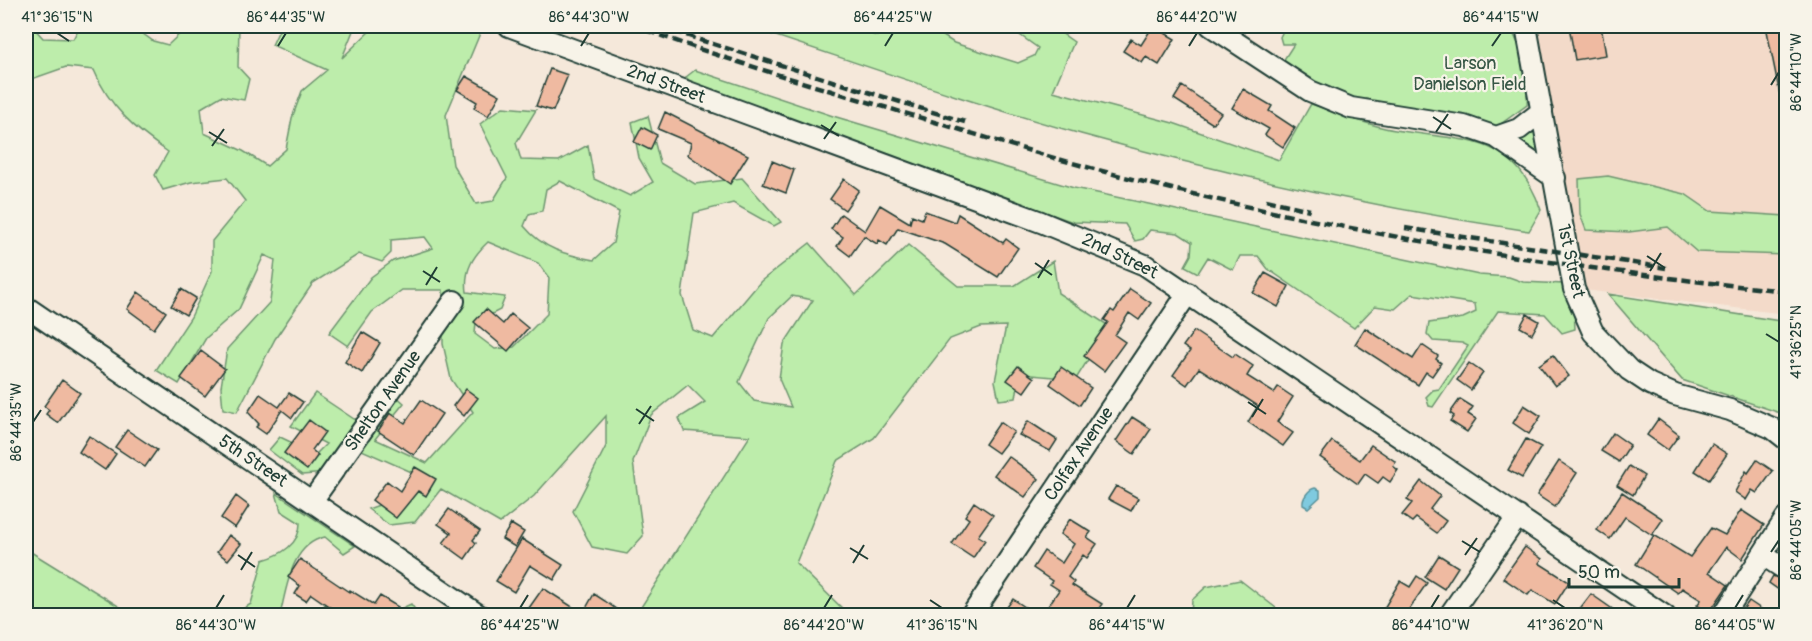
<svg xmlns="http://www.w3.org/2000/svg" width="1812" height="641" viewBox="0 0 1812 641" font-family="Pangolin,sans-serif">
<rect width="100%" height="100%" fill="#f5e8da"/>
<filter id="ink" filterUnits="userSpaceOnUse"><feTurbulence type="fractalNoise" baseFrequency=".0167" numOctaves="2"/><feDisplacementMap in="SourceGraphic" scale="12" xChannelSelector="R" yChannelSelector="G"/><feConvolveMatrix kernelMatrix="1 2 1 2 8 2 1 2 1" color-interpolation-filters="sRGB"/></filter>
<g filter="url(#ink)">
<path fill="#f3dac9" d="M1536 26H1786V314L1584 290Z"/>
<path fill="#bdedab" stroke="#6e9570" stroke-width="1.5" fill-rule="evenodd" d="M26 26H32L43 38 73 39 80 26H132L153 41 168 45 188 26H239L238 67 249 79 244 100 221 96 201 108 204 133 243 151 267 166 286 149 292 118 302 91 327 70 272 45 281 26H355L342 58 375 26H468L481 31 446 115 453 165 476 204 493 201 507 178 480 124 503 107 536 110 516 143 521 160 559 161 588 145 594 179 630 196 653 182 639 158 632 122 648 116 660 163 695 184 742 178 781 222 774 226 733 203 694 213 682 295 693 330 713 338 761 281 810 243 856 295 908 245 958 286H1014L1053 261 1058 293 1109 326 1076 379 1020 374 1016 398 999 400 995 381 1006 326 981 327 950 339 874 438 837 461 796 563 849 615H773L764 609 760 615H636L750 436 684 431 679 418 705 402 688 385 651 415 633 462 643 536 627 554 592 547 573 511 606 446V416L534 496 500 523 441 489 415 522 389 525 368 509 393 500 425 478 362 450 326 473 302 475 269 450 280 437 316 454 326 444 291 426 315 393 354 419 369 417 394 394 404 403 375 439 427 463 473 412 451 379 443 344V290H402L372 312 348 346 329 333 371 277 393 261 433 248 425 237 391 240V253L382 262 359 254 313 283 275 339 237 412 223 409 221 387 227 349 270 302 275 260 264 255 239 309 206 338 179 384 156 370 191 317 212 271V241L245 201 227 178 191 182 163 190 155 175 168 152C136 130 109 107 94 70L66 67 32 79 26 75ZM560 181 619 212 613 243 594 260C566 255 543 249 524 226L529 214 542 211 546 189ZM488 242 538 263 549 278 547 314 514 347 495 349 475 334 476 322 500 310 505 297 467 292C464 270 473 256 488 242ZM792 296 813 300 784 344 779 379 791 407 754 401 739 382 769 318Z
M725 26H847L877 36 884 26H928L954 43 1018 63 1034 56 1038 48 1007 26H1051L1074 42 1053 91 1173 123 1279 160 1311 104C1338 112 1367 126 1395 130 1463 142 1514 132 1541 210L1529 231C1378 208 1228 175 1081 134 970 103 861 64 752 28Z
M1294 26H1509C1523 47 1529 81 1527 105L1495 128 1369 106 1315 84 1281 64 1294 44H1282L1280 37 1284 29Z
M695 70 833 116 1074 188 1479 275 1509 277 1523 282 1564 284 1574 309 1575 329 1562 333 1545 314 1498 311 1433 407 1429 406 1426 397 1433 390 1439 389 1468 346 1462 343 1433 341 1427 334 1429 323 1463 318 1476 312 1475 304 1412 294 1395 309 1375 306 1354 328 1268 269 1258 256H1240L1233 270 1208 257 1198 273 1185 266 1191 255 1192 242 1178 233 1150 230 1143 239 1135 241 1125 224 1073 222 692 84 686 77Z
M1533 132 1537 133 1539 150 1535 154 1515 142Z
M1608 176 1685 194 1710 211 1786 216V255L1697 252 1668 227 1629 232 1586 230 1580 214 1579 179Z
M1608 294 1786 322V415L1682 380Z
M276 493 355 546 344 553 325 537C291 544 287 587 280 615L231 616 251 604 263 560C281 555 300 544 300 523L281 511Z
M26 549 133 615H26Z
M1240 580 1285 615H1191L1192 600 1206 587Z
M330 598 357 615 316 616Z
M411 604 419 615 385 616Z"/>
<path fill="#7fcadf" stroke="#59929b" stroke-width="1.5" d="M1315 488 1320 490V497L1308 508 1303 505C1302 498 1309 489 1315 488Z"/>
<path fill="#efbaa1" stroke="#1f3d34" stroke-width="1.5" d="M1153 26 1175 39 1159 65 1146 57 1142 63 1123 51 1131 39 1141 45Z
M1569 26H1601L1606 55 1575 60Z
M1766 26H1786V100H1781Z
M550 69 568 75 553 111 536 106Z
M466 76 500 95 488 116 474 108 477 102 457 90Z
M1182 86 1221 113 1213 124 1174 99Z
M1243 89 1272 106 1269 111 1295 128 1283 147 1265 135 1269 129 1232 108Z
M665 112 748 155 730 184 688 155 691 143 658 129Z
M642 127 657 135 650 150 634 142Z
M772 161 794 170 786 193 763 184Z
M844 179 859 190 845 210 830 199Z
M880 205 910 223 912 215 922 219 925 211 955 222 958 214 1003 243 1006 239 1018 248 998 277 945 244 898 228 887 245 879 240 877 244 864 236 850 256 837 246 843 237 831 229 841 214 865 231Z
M1265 273 1289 286 1278 307 1253 293Z
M181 289 196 298 186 315 171 306Z
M1130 289 1151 303 1139 320 1129 313 1115 335 1125 342 1104 371 1084 356 1108 322 1104 320 1111 310 1114 312Z
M138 292 166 312 154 329 127 309Z
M486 309 503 324 511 314 528 328 508 351 474 322Z
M1527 314 1539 321 1532 334 1520 327Z
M1365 328 1413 359 1422 345 1438 356 1436 359 1441 363 1432 376 1426 372 1418 385 1355 344Z
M1194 331 1233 357 1235 354 1253 366 1247 376 1274 393 1278 387 1293 397 1277 422 1293 433 1283 446 1248 422 1258 406 1224 384 1199 368 1187 385 1173 375 1190 351 1183 346Z
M362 332 380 343 362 373 345 362Z
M201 351 225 369 205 396 181 378Z
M1553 355 1569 376 1555 386 1539 365Z
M1469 363 1483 373 1471 390 1457 380Z
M1018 366 1034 378 1024 392 1007 380Z
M1061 367 1091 388 1080 405 1050 384Z
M62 380 80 393 58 423 46 414 49 410 44 406Z
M466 389 478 398 464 416 453 406Z
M289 393 303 402 292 418 282 410 266 434 256 427 259 424 248 412 260 394 279 407Z
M1460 399 1473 407 1468 414 1476 419 1467 432 1450 421 1454 416 1450 413Z
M421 400 442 414 414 455 378 431 390 413 405 423Z
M1524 405 1541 416 1529 434 1513 423Z
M1132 417 1151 429 1134 454 1116 441Z
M1658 419 1679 435 1668 450 1647 435Z
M309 420 325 432 312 450 318 455 307 470 284 453Z
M1028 421 1057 440 1050 451 1019 435Z
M1000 422 1014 432 998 453 985 444Z
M127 430 157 450 145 467 115 447Z
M1613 433 1630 445 1619 462 1601 451Z
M89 436 116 454 105 470 79 452Z
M1526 439 1541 447 1522 478 1508 470Z
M1332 441 1360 460 1371 445 1396 462 1393 466 1398 470 1390 482 1383 477 1378 483 1365 474 1358 484 1320 457Z
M1712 444 1727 454 1709 480 1695 471Z
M1008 456 1039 479 1025 497 994 475Z
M1757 460 1773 471 1757 493 1752 490 1746 500 1735 492 1746 471 1748 473Z
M1559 461 1577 473 1555 507 1537 495Z
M1629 466 1644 476 1633 495 1617 485Z
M415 467 436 479 426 496 418 491 396 518 372 500 387 481 400 491Z
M1421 481 1440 496 1430 509 1446 521 1437 533 1416 518 1412 522 1402 515 1412 503 1407 500Z
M1116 486 1138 498 1131 511 1108 499Z
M1622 492 1663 519 1652 535 1625 517 1610 539 1597 530Z
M236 496 249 506 235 528 221 518Z
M974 502 993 515 978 536 985 540 973 558 952 544 969 519 965 516Z
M449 509 480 531 473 540 476 543 465 559 443 543 451 533 438 524Z
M1741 510 1764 525 1742 559 1726 547 1709 572 1728 585 1709 613 1697 605 1701 600 1682 588 1678 593 1636 564 1654 535 1690 557 1711 528 1725 535Z
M1070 519 1091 532 1087 537 1097 544 1087 558 1083 555 1068 577 1074 582 1072 585 1102 604 1094 615H1077L1065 607 1060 615H1042L1059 590 1050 584 1052 581 1033 568 1044 551 1062 563 1074 544 1060 534Z
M511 524 524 532 515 547 502 539Z
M229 535 241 544 228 560 217 552Z
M522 539 563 565 554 580 530 565 514 592 496 581Z
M1525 547 1542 559 1539 563 1569 582 1555 604 1532 590 1528 595 1503 578Z
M1439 555 1458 567 1444 589 1425 577Z
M300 559 349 592 350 590 374 605 380 596 398 607 392 615H335L337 612 311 594 306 601 295 594 300 586 288 577Z
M1417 576 1427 583 1405 615H1380L1400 581 1410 587Z
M1773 576 1786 582V595L1769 583Z
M543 588 585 615H524Z
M594 594 605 601 624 615H594L585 610Z
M1591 594 1621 615H1575Z
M1013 599 1037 615H1001Z
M1749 601 1770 615H1739Z"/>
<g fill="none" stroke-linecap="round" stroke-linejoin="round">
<defs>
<path id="minor" d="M509 26 1041 222 1145 265 1665 616
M1211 26 1310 91 1351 108 1464 126 1496 137 1555 178
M1526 26 1574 289 1593 332 1629 370 1650 384 1675 395 1730 410 1772 428 1786 439
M1496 137 1519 129 1542 111
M26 307 480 616
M312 501 454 301
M1763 555 1786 570
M971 616 1188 293
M1449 616 1518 516
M1723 616 1786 518"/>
</defs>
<use href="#minor" stroke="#1f3d34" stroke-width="24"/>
<use href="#minor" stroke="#f7f3e8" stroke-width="20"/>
<path stroke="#1f3d34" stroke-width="4.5" stroke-dasharray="9 4.5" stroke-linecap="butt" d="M635 26C722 59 812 85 901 112 949 126 996 141 1044 155 1285 224 1537 266 1786 291
M661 26 700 40 965 122
M1266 200 1310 210
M1405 228 1666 268"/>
</g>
</g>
<path fill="none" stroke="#1f3d34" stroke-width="2" d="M57 33 69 41M278 46 286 33M581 46 589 33M885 46 893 33M1189 46 1197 33M1492 46 1501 33M1771 85 1779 72M1433 117 1451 129M821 125 839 136M209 132 227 143M1436 132 1448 114M824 139 836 122M212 146 224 129M1647 256 1665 268M1035 263 1052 275M423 271 440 282M1650 271 1661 253M1038 278 1049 260M426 285 437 267M1766 334 1779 342M1248 402 1266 414M636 409 654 421M1252 417 1263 399M33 422 41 410M639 424 651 406M1462 541 1480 552M850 548 868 559M1771 552 1779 540M238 555 255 567M1465 555 1477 538M853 563 864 545M241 570 252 552M930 600 942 608M1553 600 1565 608M216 608 224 595M520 608 528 595M824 608 832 595M1127 608 1135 595M1431 608 1439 595M1735 608 1743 595"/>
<g text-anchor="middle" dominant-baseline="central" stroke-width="4.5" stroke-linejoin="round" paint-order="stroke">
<g font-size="18" fill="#375746" stroke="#f7f3e8">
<text x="1470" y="63">Larson<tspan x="1470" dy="21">Danielson Field</tspan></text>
</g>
<g font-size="18" fill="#1f3d34" stroke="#f7f3e8">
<text transform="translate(666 84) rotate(20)">2nd Street</text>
<text transform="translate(1120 256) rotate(26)">2nd Street</text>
<text transform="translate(1571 261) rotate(78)">1st Street</text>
<text transform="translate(383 401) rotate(-55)">Shelton Avenue</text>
<text transform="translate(1079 454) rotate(-56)">Colfax Avenue</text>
<text transform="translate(253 461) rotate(34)">5th Street</text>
</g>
</g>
<rect width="1812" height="641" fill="none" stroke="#f7f3e8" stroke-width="66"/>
<path d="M1569 578v9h110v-9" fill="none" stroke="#1f3d34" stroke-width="3"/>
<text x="1578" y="578" font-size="18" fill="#1f3d34" stroke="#f7f3e8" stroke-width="4.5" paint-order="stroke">50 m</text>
<rect x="33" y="33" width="1746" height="575" fill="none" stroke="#1f3d34" stroke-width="2"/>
<g font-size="15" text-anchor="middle" fill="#1f3d34">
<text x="57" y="22">41°36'15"N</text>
<text x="286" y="22">86°44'35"W</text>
<text x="589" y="22">86°44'30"W</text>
<text x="893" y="22">86°44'25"W</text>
<text x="1197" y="22">86°44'20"W</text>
<text x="1501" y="22">86°44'15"W</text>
<text transform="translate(1796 72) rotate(-90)" y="5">86°44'10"W</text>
<text transform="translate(1796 342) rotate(-90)" y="5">41°36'25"N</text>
<text transform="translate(16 422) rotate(-90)" y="5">86°44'35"W</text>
<text transform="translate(1796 540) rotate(-90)" y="5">86°44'05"W</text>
<text x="216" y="630">86°44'30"W</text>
<text x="520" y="630">86°44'25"W</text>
<text x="824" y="630">86°44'20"W</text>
<text x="942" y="630">41°36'15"N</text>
<text x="1127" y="630">86°44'15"W</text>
<text x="1431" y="630">86°44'10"W</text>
<text x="1565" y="630">41°36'20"N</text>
<text x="1735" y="630">86°44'05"W</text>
</g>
</svg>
